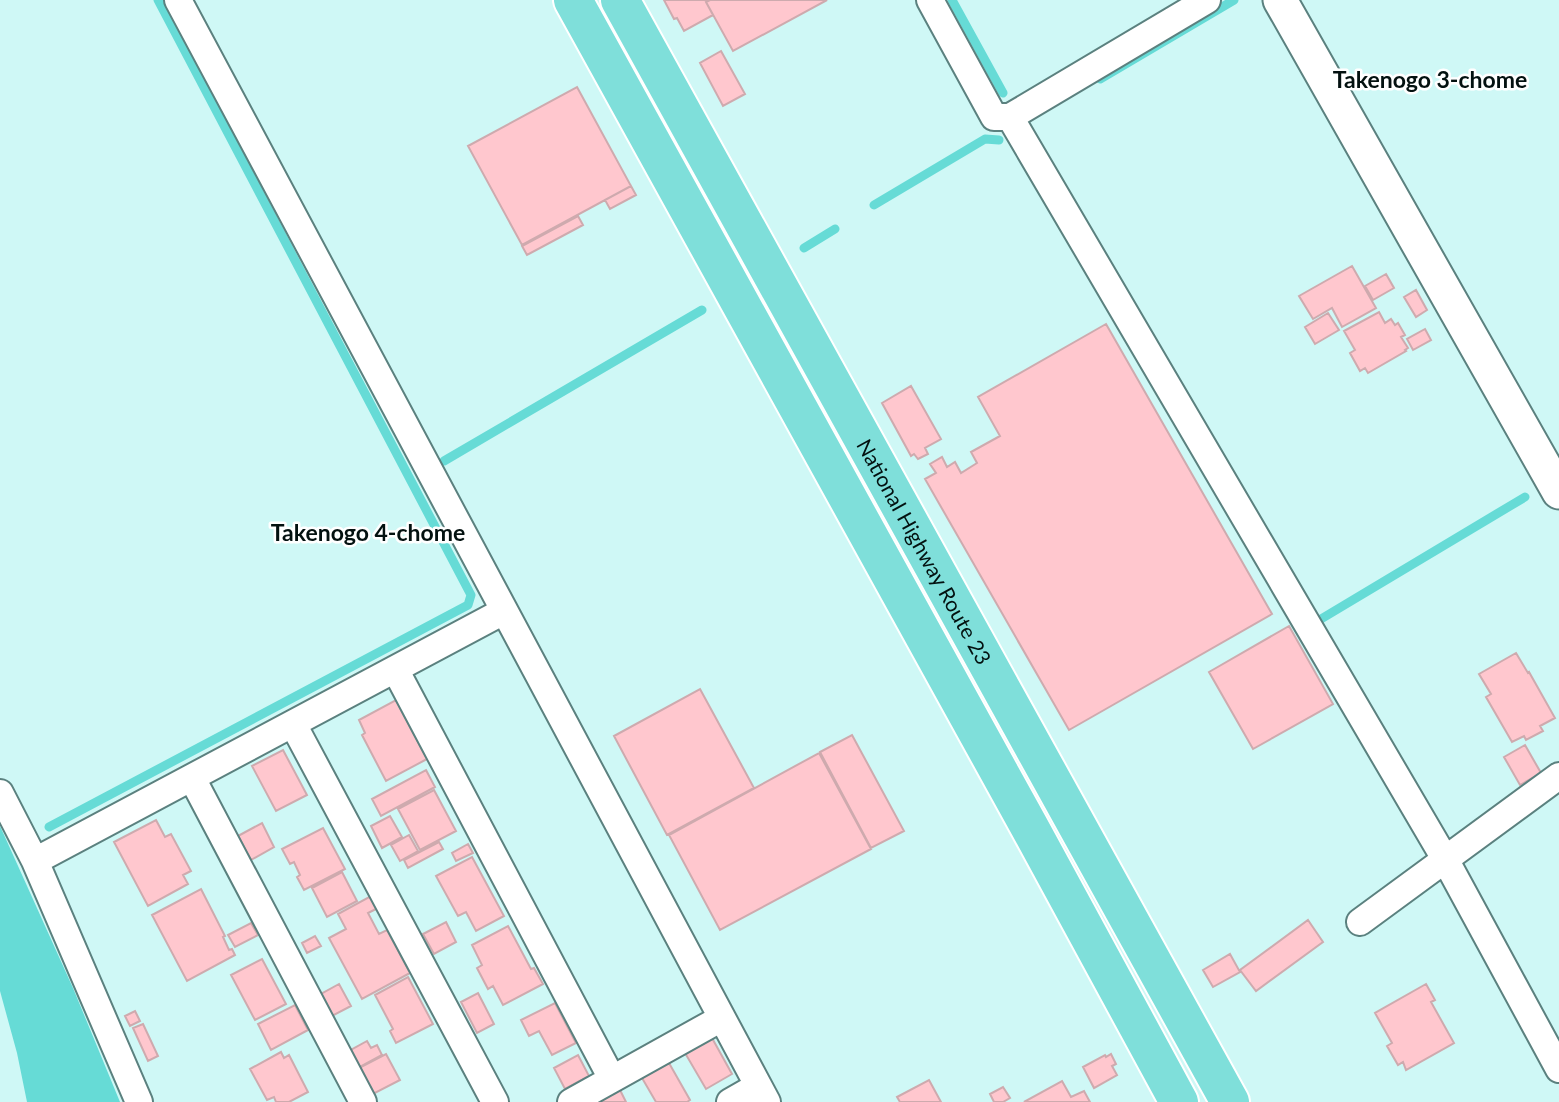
<svg xmlns="http://www.w3.org/2000/svg" width="1559" height="1102" viewBox="0 0 1559 1102" font-family="Lato,sans-serif">
<rect width="100%" height="100%" fill="#cff8f6"/>
<path fill="#66dbd6" d="M0 826 73 988 120 1102H27L17 1053 0 991Z"/>
<g fill="none" stroke-linecap="round" stroke-linejoin="round">
<path stroke="#66dbd6" stroke-width="9" d="M952 0 1003 93
M1100 79 1234 0
M874 205 985 139 999 140
M804 248 835 229
M444 461 702 310
M1321 619 1525 497
M49 827 468 605 471 595 158 0"/>
</g>
<path fill="#ffc7ce" stroke="#ceaaae" stroke-width="2" d="M664 0H709L706 2 713 15 684 31 677 18 674 19Z
M710 0H827L733 51 706 2Z
M721 51 745 94 723 106 700 63Z
M577 87 631 186 522 245 468 146Z
M631 186 636 195 610 209 605 200Z
M578 216 583 225 527 255 522 246Z
M1352 266 1376 308 1342 327 1332 308 1313 319 1299 296Z
M1386 274 1394 288 1373 300 1365 286Z
M1416 290 1427 310 1416 317 1404 297Z
M1379 312 1385 323 1391 319 1395 325 1398 323 1405 335 1401 337 1408 348 1405 350 1406 351 1368 373 1365 368 1360 371 1350 353 1355 350 1344 331Z
M1328 313 1339 330 1315 344 1305 327Z
M1106 324 1272 614 1069 730 925 479 936 473 930 464 942 457 947 467 955 462 961 473 977 463 971 452 1000 436 978 397Z
M1425 329 1431 340 1413 350 1407 339Z
M911 386 941 439 925 448 928 454 918 459 914 454 911 456 882 403Z
M1289 626 1333 704 1253 749 1209 672Z
M1516 653 1528 673 1529 672 1555 718 1540 726 1543 731 1526 740 1524 736 1512 742 1486 697 1491 694 1479 674Z
M700 689 754 788 667 835 614 736Z
M396 700 427 759 386 781 362 735 365 733 359 720Z
M852 735 904 831 871 848 820 752Z
M1525 745 1541 773 1520 785 1504 757Z
M283 750 307 795 276 811 252 766Z
M819 753 871 849 720 930 669 835Z
M426 770 435 787 381 816 372 799Z
M434 790 456 831 420 850 398 809Z
M390 816 402 837 382 848 371 826Z
M156 820 165 837 171 834 191 871 183 875 188 884 148 906 114 842Z
M262 823 274 847 251 860 238 836Z
M323 828 345 869 304 890 297 877 300 875 294 862 290 864 282 849Z
M409 835 418 851 400 861 391 845Z
M439 842 443 849 408 868 404 860Z
M468 844 473 853 456 861 452 853Z
M472 857 504 916 476 931 466 912 458 916 436 876Z
M342 872 357 901 327 917 312 888Z
M201 889 225 936 223 937 229 950 232 949 235 955 187 981 152 915Z
M371 896 378 908 368 913 379 934 387 930 410 973 362 999 329 938 346 929 338 914Z
M1308 920 1323 942 1256 991 1240 970Z
M446 922 456 942 434 954 423 934Z
M251 923 258 935 235 947 228 935Z
M508 926 531 969 534 968 543 984 503 1005 493 986 488 989 477 968 482 965 472 945Z
M315 936 321 946 307 953 302 943Z
M1230 954 1240 972 1213 987 1203 970Z
M262 959 286 1004 255 1020 231 975Z
M408 977 433 1024 396 1043 390 1031 393 1029 375 995Z
M339 984 351 1006 332 1016 321 994Z
M1426 984 1435 1000 1431 1002 1454 1043 1406 1070 1403 1062 1398 1065 1387 1046 1392 1043 1375 1013Z
M478 993 494 1024 477 1033 461 1002Z
M555 1003 576 1043 552 1055 539 1031 529 1036 521 1020Z
M295 1005 308 1030 271 1050 258 1024Z
M135 1011 140 1021 130 1026 125 1016Z
M143 1024 158 1056 148 1061 133 1028Z
M712 1038 732 1074 706 1089 685 1053Z
M367 1041 371 1048 377 1045 382 1055 358 1068 349 1051Z
M281 1052 284 1058 289 1055 308 1092 289 1102H276L274 1097 267 1100 250 1069Z
M386 1054 400 1080 373 1094 359 1068Z
M1111 1054 1116 1064 1112 1066 1117 1075 1094 1088 1083 1067 1105 1055 1106 1057Z
M578 1055 589 1076 565 1089 554 1068Z
M669 1063 690 1100 687 1102H656L642 1078Z
M929 1080 941 1102H900L897 1097Z
M1062 1081 1071 1097 1084 1091 1090 1102H1024Z
M1003 1087 1010 1098 1003 1102H994L990 1094Z
M620 1090 626 1102H599Z"/>
<g fill="none" stroke-linecap="round" stroke-linejoin="round">
<defs>
<path id="minor" d="M178 0 767 1102
M930 0 994 117H1010L1207 0
M1010 117 1445 859 1559 1069
M395 669 612 1079
M293 724 495 1102
M192 778 363 1102
M0 793 35 861 139 1102
M35 861 504 611
M1360 922 1559 776
M571 1102 722 1018
M730 1102 758 1086"/>
<path id="tertiary" d="M1280 0 1559 492"/>
<g id="trunk">
<path d="M573 0 1029 826 1179 1102"/>
<path id="s1" d="M620 0 1230 1102"/>
</g>
</defs>
<use href="#minor" stroke="#5b817f" stroke-width="30"/>
<use href="#tertiary" stroke="#5b817f" stroke-width="37"/>
<use href="#trunk" stroke="#fff" stroke-width="42"/>
<use href="#minor" stroke="#fff" stroke-width="26"/>
<use href="#tertiary" stroke="#fff" stroke-width="33"/>
<use href="#trunk" stroke="#7fdfda" stroke-width="38"/>
</g>
<g text-anchor="middle" dominant-baseline="central" stroke-width="5" stroke-linejoin="round" paint-order="stroke">
<g font-size="21" fill="#031110" stroke="#fff">
<text stroke="none"><textPath href="#s1" startOffset="630">National Highway Route 23</textPath></text>
</g>
<g font-size="23" font-weight="bold" fill="#031110" stroke="#fff">
<text x="1430" y="79">Takenogo 3-chome</text>
<text x="368" y="532">Takenogo 4-chome</text>
</g>
</g>
</svg>
